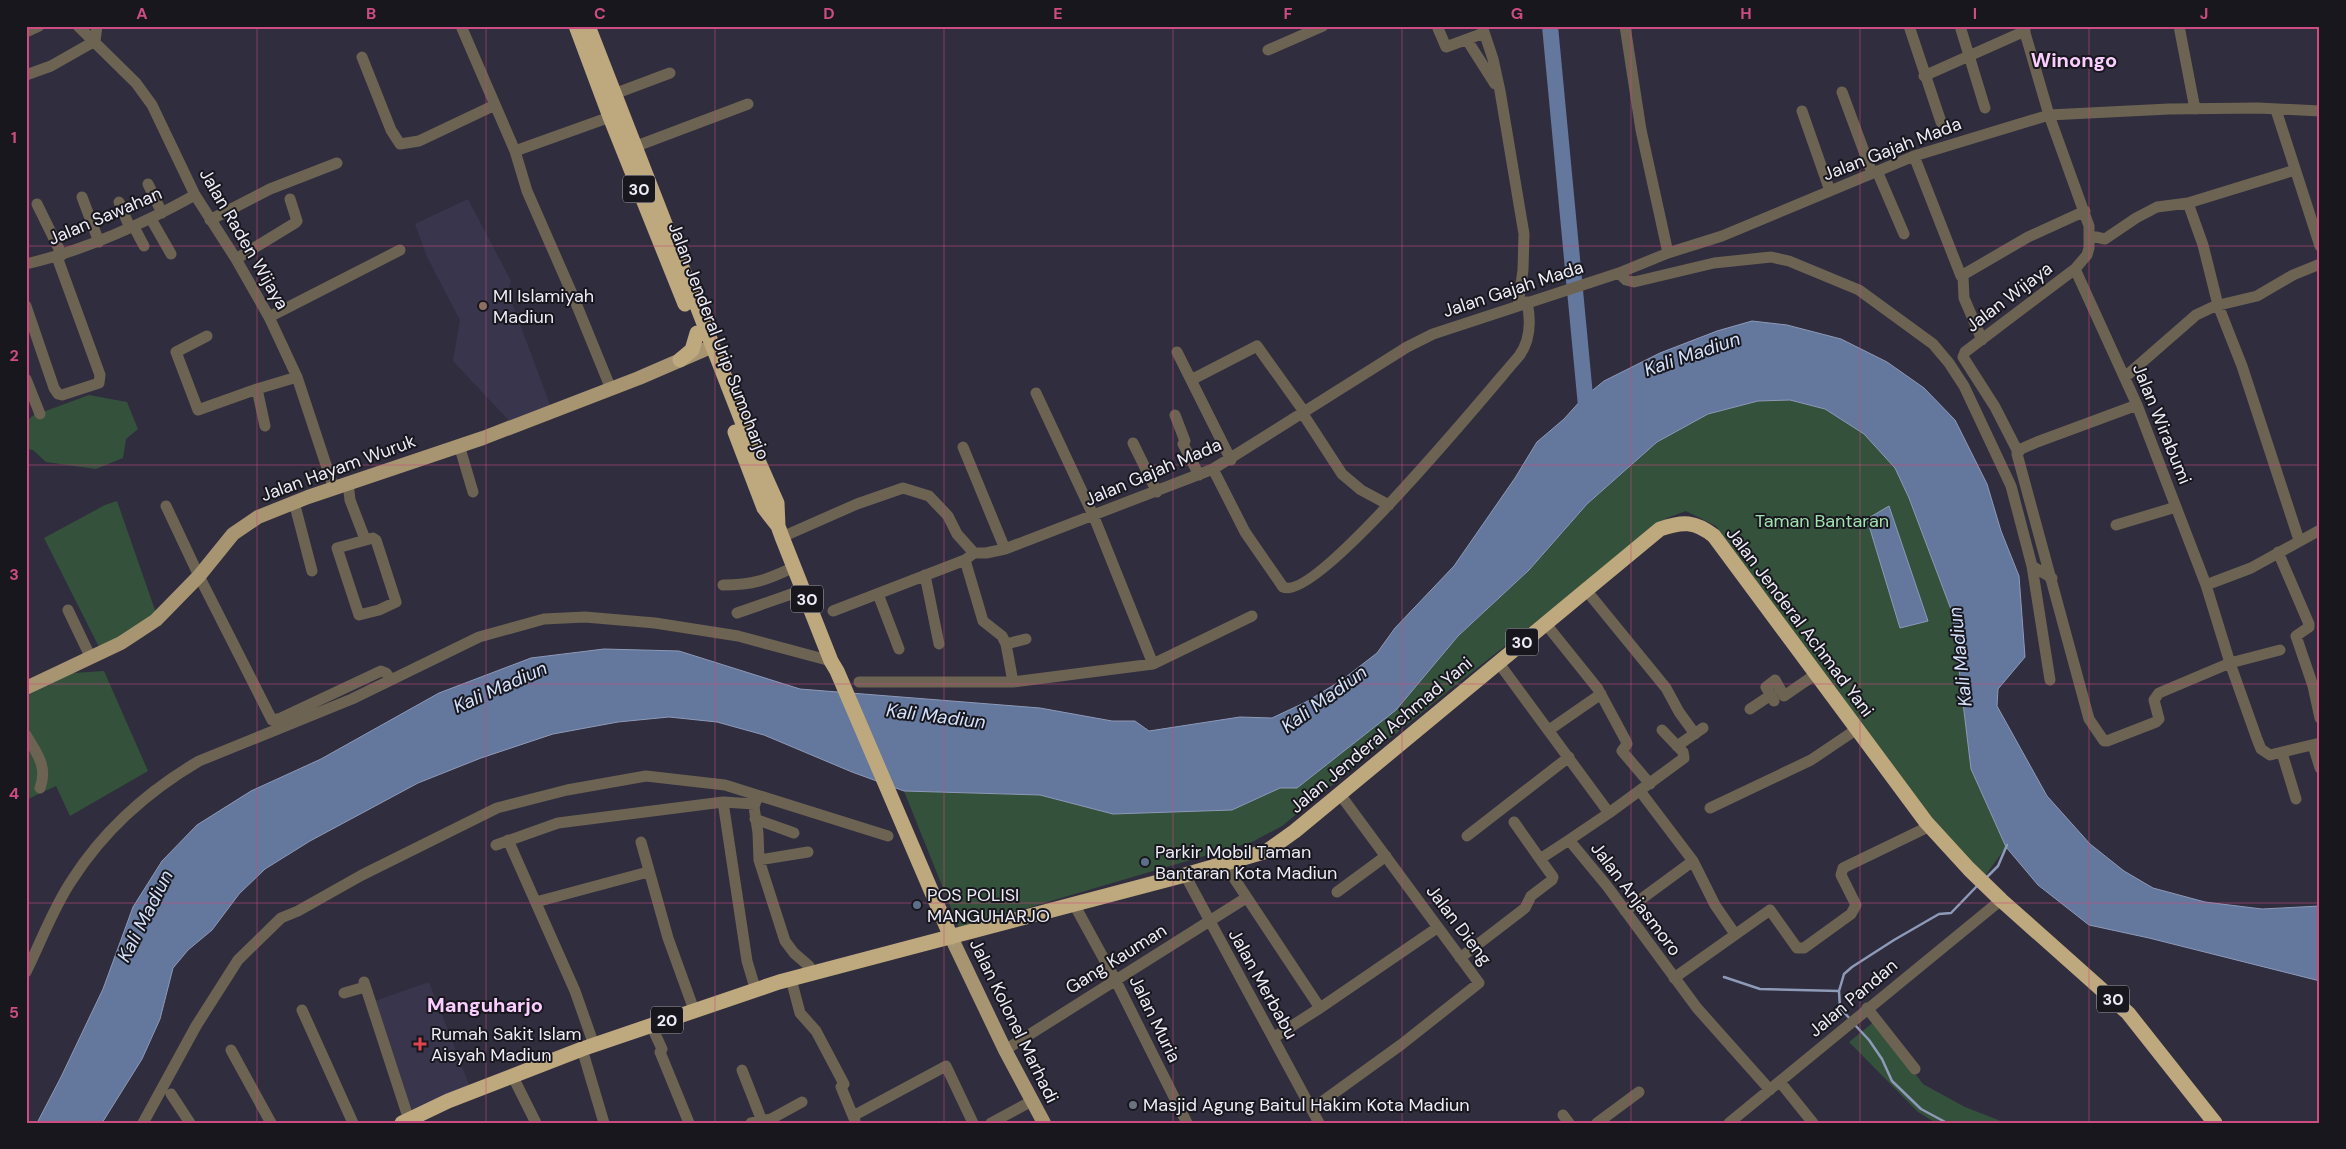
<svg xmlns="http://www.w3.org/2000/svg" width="2346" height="1149" viewBox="0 0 2346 1149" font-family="'DM Sans',sans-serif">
<rect width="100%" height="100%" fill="#302d3e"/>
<path fill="#39354c" d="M468 199 511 281 508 292 553 413 515 427 453 361 460 320 427 257 415 224Z
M429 982 470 1087 411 1113 372 1002Z"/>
<path fill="#34513b" d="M89 395 127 402 138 429 126 439 123 458 96 469 46 462 33 450 26 449V422L32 416Z
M1790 400 1825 409 1864 434 1895 468 1909 498 1952 612 1971 769 2006 847 1985 876 1939 828 1716 526 1686 511 1667 518 1452 688 1282 826 1252 842 959 928 904 791 1040 795 1113 814 1232 810 1280 788H1297L1396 710 1458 636 1529 570 1587 504 1657 442 1708 414 1758 401Z
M117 501 156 613 138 629 99 647 44 538 105 505Z
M104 671 148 771 70 816 56 786 26 800V696L73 673Z
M1875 1021 1923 1084 1965 1107 2006 1123H1936L1918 1112 1849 1042Z"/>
<path fill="#64779d" stroke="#8d9ab8" d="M1752 321 1787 325 1841 339 1887 362 1924 388 1955 420 1987 484 2001 531 2019 576 2025 657 1998 689 1997 706 2047 796 2090 844 2124 871 2153 888 2205 902 2262 909 2320 906V981L2149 938 2089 925 2038 885 2006 847 1971 769 1952 612 1909 498 1895 468 1864 434 1825 409 1790 400 1758 401 1708 414 1657 442 1587 504 1529 570 1458 636 1396 710 1297 788H1280L1232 810 1113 814 1040 795 904 791 852 772 764 735 717 722 669 717 618 722 553 734 481 758 418 783 310 841 265 869 239 894 212 930 188 950 173 968 160 1019 142 1059 102 1123H37L61 1077 103 989 133 907 162 861 197 825 251 791 321 759 439 693 531 658 604 649 679 651 800 689 1040 708 1112 721H1135L1149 731 1240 717 1272 718 1306 702 1342 680 1377 653 1395 628 1454 566 1515 478 1537 442 1564 419 1583 398 1604 381 1660 353 1717 331Z
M1889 506 1928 621 1900 628 1867 519Z"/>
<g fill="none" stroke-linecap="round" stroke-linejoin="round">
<path stroke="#8d9ab8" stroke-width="2.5" d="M1986 878 1998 866 2007 845
M1724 977 1760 989 1839 991
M1851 1020 1840 1008 1839 991 1844 974 1852 967 1894 940 1939 914 1951 913 1978 885
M1854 1024 1869 1040 1882 1059 1892 1081 1921 1109 1947 1123"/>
<path stroke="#64779d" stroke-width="16" d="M1550 26 1587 417"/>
<path stroke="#6c6352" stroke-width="11" d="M78 26 136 83 152 105 195 195 236 259 269 317 297 377 334 489
M461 26 515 151 527 191 573 296 611 389
M1437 26 1446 47 1484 33
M1482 26 1493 59 1500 91 1524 234 1523 270 1518 305
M1625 26 1641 130 1668 253
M1909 26 1941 122
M1960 26 1985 108
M2023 26 2049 115 2089 226V248L2087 255 2075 269 2137 405 2176 507 2206 585 2230 663 2257 739 2261 749 2270 755 2320 743
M2179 26 2195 109
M26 32 39 26
M1467 40 1495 84
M95 41 97 26
M1268 50 1323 26
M362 57 391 130 400 144 419 141 495 105
M26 75 51 66 95 41
M1924 76 2025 31
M1842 92 1872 173
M614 94 670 73
M2276 110 2320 246
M1802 111 1830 191
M634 147 748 104
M515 151 610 117
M1914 156 1961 276 2028 237 2085 211
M1877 171 1904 234
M148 184 162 213
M82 197 99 242
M119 202 130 228
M2188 203 2203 245 2218 305 2242 366 2299 540
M37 204 62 255
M151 219 171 254
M210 220 270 189 337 163
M134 227 144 246
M2091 236 2105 239 2136 218 2157 207 2188 203 2295 170
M236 259 295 223 297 221 290 199
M26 264C86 250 141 225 195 195
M1619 273 1626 280 1634 282 1714 263 1771 257 1789 261 1859 290 1933 344 1949 363 1964 386 2011 486 2032 566 2052 578
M1963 276 1964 298 1982 340
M26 306 54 388 58 394 62 395 99 383 100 375 57 257
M269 317 400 250
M207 336 176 352 198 410 257 389
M1177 352 1231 460
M2125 377 2196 315 2215 306 2257 296 2293 275 2320 264
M26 379 40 414
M1191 380 1257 346 1305 413
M1036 393 1094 517 1153 664
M2137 405 2037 442 2021 449 2017 454 2089 719 2104 741H2107L2156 722 2159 719 2154 700 2159 693 2230 663 2280 650
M1303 414 1342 474 1361 490 1389 505
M1175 415 1185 441 1183 444 1199 475
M265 426 257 389 297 377
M1133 443 1157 492
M459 445 473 492
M963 447 1005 549
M2018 452 1995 407 1963 357 1965 352 2075 269
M1213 469 1245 532 1283 587C1316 603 1491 388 1519 356 1531 340 1531 321 1527 302
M348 483 350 500 365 539
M294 502 312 571
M166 506 199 576 272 720 281 718 381 671 386 673 391 680
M2116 525 2176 507
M782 537 857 504 903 488 929 496 948 516 957 534 974 553H986L1005 549 1213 469 1407 347 1433 334 1619 273 1668 253 1722 236 1914 156 2049 115 2169 109 2258 108 2320 111
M373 538 376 540 396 602 379 610 359 615 337 548Z
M2278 552 2309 624V627L2296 636 2313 686 2320 718
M965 560 983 621 1002 636 1006 644 1013 682
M2032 566 2050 680
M925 575 939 644
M723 585C753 585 767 580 794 567
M2206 585 2251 568 2320 530
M1586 590 1666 688 1679 712 1695 734
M878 594 899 649
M68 610 91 658
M833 611 965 560 974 553
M737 613 803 590
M1545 623 1598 689 1626 741 1627 744 1622 751 1650 784
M1006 644 1026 639
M1498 662 1609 813 1569 840 1607 886 1697 1008 1770 1090
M859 682H1013L1153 664 1252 616
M1774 701 1766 687 1775 680 1784 696 1816 674
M1750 709 1771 695
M1549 730 1601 694
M26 735C37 754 48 766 40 788
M2313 745 2320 768
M1677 746 1703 728
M2282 753 2296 799
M1640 791 1693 861 1715 905 1735 934
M757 798 754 807 758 833 759 860 785 941 794 953 809 966 813 973
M723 802 747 961 756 991
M1710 808 1811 760 1857 729
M1609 813 1684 758 1683 752 1662 730
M755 819 794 833
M1514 822 1540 859
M1467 836 1569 757
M508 840 575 991 594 1045
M641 842 668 938 694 1010
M496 845 558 823 723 802 755 804
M759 860 808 852
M1224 863 1320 1008 1273 1038
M1185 875 1319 1123
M1337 892 1386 856
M536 902 648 872
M1075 906 1116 981 1187 1123
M1625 911 1693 861
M1460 958 1525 908 1531 896 1552 880 1553 877 1540 859 1569 840
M26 972C41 942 53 908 72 880 104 830 148 791 199 761L352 699 479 637 544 619 585 617 655 623 738 636 831 661
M1674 978 1770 910 1797 948H1804L1851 914 1856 905 1841 875 1843 868 1930 826
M791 979 800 1013 816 1031 844 1084 841 1087 855 1121
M364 982 409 1120
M344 993 365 987
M1320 1008 1437 928
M1867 1008 1915 1069
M302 1010 353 1123
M651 1025 662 1049 660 1052 689 1123
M582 1049 604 1123
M231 1050 271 1123
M1005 1050 1246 898
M742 1070 762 1121
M513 1077 536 1123
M1780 1082 1813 1123
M171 1094 190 1123
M1312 1109 1402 1044 1479 983 1339 793
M1563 1115 1569 1123
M853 1116 946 1066 973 1123
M143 1123 196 1026 238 960 281 918 298 911 362 875 497 808 567 790 646 776 725 785 888 836
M751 1123 771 1119 802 1102
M991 1123 1032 1101
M1597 1123 1639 1092
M1729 1123 2001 900"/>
<path stroke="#a79471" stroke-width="14" d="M26 688 121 643 156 620 199 576 233 534 258 517 308 497 483 438 639 378 713 346
M951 937 1005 1050 1044 1123"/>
<path stroke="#bea87d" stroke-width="15" d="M576 26 610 117 685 304
M588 26 752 447 777 503 778 526 782 537 831 661 837 671 951 937
M680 360 692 350 697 333
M735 432 764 508 778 526
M402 1123 448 1101 582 1049 779 982 1185 875 1267 851 1295 831 1660 529C1683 521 1695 521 1714 536L1926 822 1969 869 2001 900 2128 1013 2215 1123"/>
</g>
<path fill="none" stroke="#cd4d82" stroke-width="1" stroke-opacity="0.55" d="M257 26V1123M486 26V1123M715 26V1123M944 26V1123M1173 26V1123M1402 26V1123M1631 26V1123M1860 26V1123M2089 26V1123M26 246H2320M26 465H2320M26 684H2320M26 903H2320"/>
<circle fill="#8d6e63" stroke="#18171e" stroke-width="2" cx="483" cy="306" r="5"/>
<g fill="#5c6f8a" stroke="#18171e" stroke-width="2">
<circle cx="1145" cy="862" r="5"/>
<circle cx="917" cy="905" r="5"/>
</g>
<path fill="#e0444e" stroke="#18171e" stroke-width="2" d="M417.5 1036.5h5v5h5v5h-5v5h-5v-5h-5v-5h5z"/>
<circle fill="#6b7280" stroke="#18171e" stroke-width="2" cx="1133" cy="1105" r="5"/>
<g text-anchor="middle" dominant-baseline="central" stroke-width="4" stroke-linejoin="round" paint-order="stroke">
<g fill="#18171e" stroke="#adacb6" stroke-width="1">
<rect x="623" y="175.5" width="32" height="27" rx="4"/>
<rect x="791" y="585.5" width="32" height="27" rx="4"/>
<rect x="1506" y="628.5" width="32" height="27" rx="4"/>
<rect x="2097" y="985.5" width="32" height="27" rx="4"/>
<rect x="651" y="1006.5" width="32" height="27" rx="4"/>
</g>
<g font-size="16" font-weight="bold" fill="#edecf7">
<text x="639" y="189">30</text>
<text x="807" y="599">30</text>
<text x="1522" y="642">30</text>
<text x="2113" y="999">30</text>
<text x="667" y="1020">20</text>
</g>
<g font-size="18" fill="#edecf7" stroke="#18171e">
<text transform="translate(1892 149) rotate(-21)">Jalan Gajah Mada</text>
<text transform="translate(105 216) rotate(-23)">Jalan Sawahan</text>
<text transform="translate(244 239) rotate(60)">Jalan Raden Wijaya</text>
<text transform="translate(1513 289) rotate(-18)">Jalan Gajah Mada</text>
<text transform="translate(2009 297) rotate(-37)">Jalan Wijaya</text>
<text transform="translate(719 341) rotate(69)">Jalan Jenderal Urip Sumoharjo</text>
<text transform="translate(2162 424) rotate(68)">Jalan Wirabumi</text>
<text transform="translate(338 468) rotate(-20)">Jalan Hayam Wuruk</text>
<text transform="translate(1153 472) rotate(-23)">Jalan Gajah Mada</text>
<text transform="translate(1800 622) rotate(53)">Jalan Jenderal Achmad Yani</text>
<text transform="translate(1381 735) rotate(-40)">Jalan Jenderal Achmad Yani</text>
<text transform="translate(1636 899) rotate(53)">Jalan Anjasmoro</text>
<text transform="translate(1459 925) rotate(53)">Jalan Dieng</text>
<text transform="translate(1116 959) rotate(-32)">Gang Kauman</text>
<text transform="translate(1263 984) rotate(61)">Jalan Merbabu</text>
<text transform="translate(1853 998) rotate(-40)">Jalan Pandan</text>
<text transform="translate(1155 1019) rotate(64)">Jalan Muria</text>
<text transform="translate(1014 1021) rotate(64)">Jalan Kolonel Marhadi</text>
</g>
<g font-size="18" fill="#edecf7" stroke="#18171e" text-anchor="start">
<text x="493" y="296">MI Islamiyah<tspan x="493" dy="21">Madiun</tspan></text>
<text x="1155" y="852">Parkir Mobil Taman<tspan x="1155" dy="21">Bantaran Kota Madiun</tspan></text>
<text x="927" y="895">POS POLISI<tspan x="927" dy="21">MANGUHARJO</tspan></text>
<text x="431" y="1034">Rumah Sakit Islam<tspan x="431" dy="21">Aisyah Madiun</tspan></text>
<text x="1143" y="1105">Masjid Agung Baitul Hakim Kota Madiun</text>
</g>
<g font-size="18" fill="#a3e2b1" stroke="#18171e">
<text x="1822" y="521">Taman Bantaran</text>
</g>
<g font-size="19" font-style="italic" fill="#d4e2fb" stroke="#18171e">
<text transform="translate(1692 354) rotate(-19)">Kali Madiun</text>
<text transform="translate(1960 657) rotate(-96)">Kali Madiun</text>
<text transform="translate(500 687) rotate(-24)">Kali Madiun</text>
<text transform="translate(1324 699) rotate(-36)">Kali Madiun</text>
<text transform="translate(936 716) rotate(7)">Kali Madiun</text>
<text transform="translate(145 916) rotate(-63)">Kali Madiun</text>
</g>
<g font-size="20" font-weight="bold" fill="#faceff" stroke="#18171e">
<text x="2074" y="60">Winongo</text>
<text x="485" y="1005">Manguharjo</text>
</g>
</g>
<rect width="2346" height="1149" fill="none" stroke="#18171e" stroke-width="55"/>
<rect x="28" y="28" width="2290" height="1094" fill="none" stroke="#cd4d82" stroke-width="2"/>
<g font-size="16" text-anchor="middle" font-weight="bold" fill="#cd4d82">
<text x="142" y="19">A</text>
<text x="371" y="19">B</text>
<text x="600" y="19">C</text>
<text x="829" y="19">D</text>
<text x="1058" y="19">E</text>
<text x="1288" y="19">F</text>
<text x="1517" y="19">G</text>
<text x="1746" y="19">H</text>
<text x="1975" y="19">I</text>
<text x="2204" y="19">J</text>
<text x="14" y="143">1</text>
<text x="14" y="361">2</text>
<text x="14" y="580">3</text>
<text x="14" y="799">4</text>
<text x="14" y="1018">5</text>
</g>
</svg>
